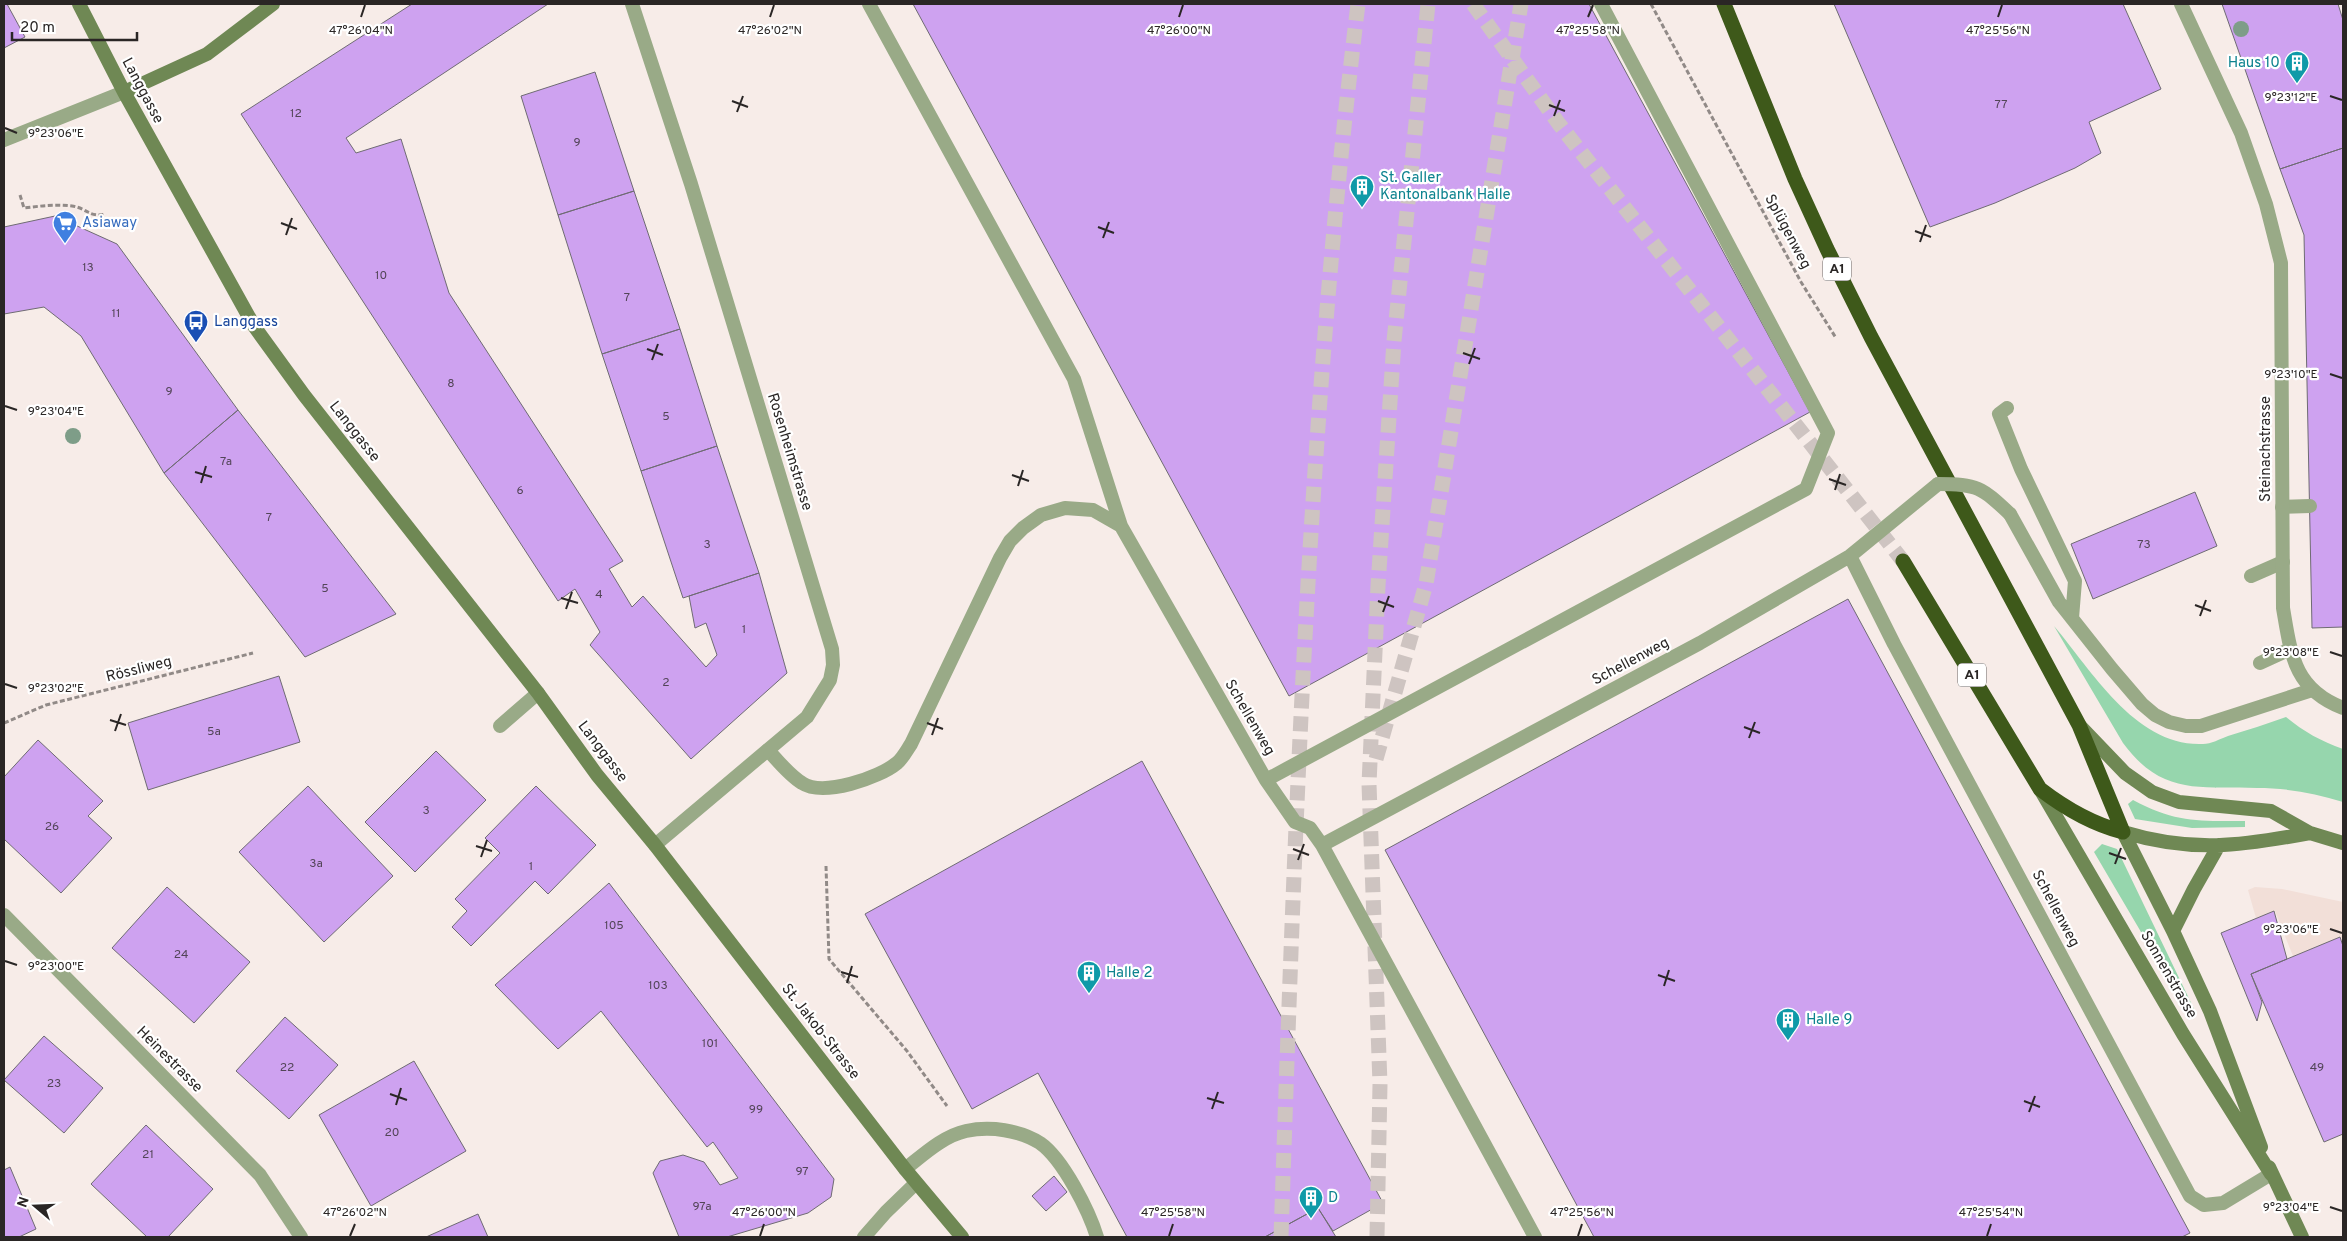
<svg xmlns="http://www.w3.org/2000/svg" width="2347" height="1241" viewBox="0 0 2347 1241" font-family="Overpass,sans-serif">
<rect width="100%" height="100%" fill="#f7ece8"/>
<path fill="#f2dfd8" d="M2255 887 2282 889 2343 902V953L2299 971 2275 911 2256 918 2248 890Z"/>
<path fill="#96d6ad" d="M2054 626C2092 671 2136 747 2203 744 2211 744 2220 739 2228 736 2247 730 2267 724 2286 717 2304 732 2321 741 2343 749V802C2315 793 2286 788 2257 788 2199 786 2162 796 2123 743Z
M2133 800C2176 823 2198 821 2245 821V827L2192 828 2135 819 2128 804Z
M2102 844 2117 849 2194 1009 2188 1012 2094 852Z"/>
<path fill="#cea2f0" stroke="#6f6b73" d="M4 4H7L25 37 4 48Z
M412 4H548L346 138 356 153 401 139 449 293 623 561 609 569 632 607 643 596 706 667 717 655 706 623 695 628 689 596 759 573 787 673 691 759 590 645 600 632 575 589 558 601 241 114Z
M913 4H1589L1810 412 1289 696Z
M1834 4H2123L2161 89 2089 122 2101 153 2075 168 1995 203 1930 227Z
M2222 4H2338L2343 20V148L2280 169Z
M595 72 634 191 558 215 521 96Z
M2343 148V627L2312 628 2304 235 2280 169Z
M634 191 680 329 602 354 558 215Z
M55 216 117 244 238 410 164 473 81 336 44 307 4 314V227Z
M680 329 717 446 641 471 602 354Z
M238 410 396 614 305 657 164 473Z
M717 446 759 573 683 598 641 471Z
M2195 492 2217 546 2093 599 2071 544Z
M1848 599 2190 1233 2182 1237H1594L1385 850Z
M279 676 300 742 148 790 128 723Z
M38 740 103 801 88 816 112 838 61 893 4 839V777Z
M436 751 486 800 415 872 365 822Z
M1142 761 1383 1203 1333 1231 1318 1208 1265 1237H1127L1038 1073 972 1109 865 914Z
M308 786 393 876 324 942 239 852Z
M536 786 596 845 548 894 535 881 471 946 452 927 467 911 455 899 500 853 485 838Z
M609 883 834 1179 831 1197 808 1213 727 1237H679L653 1173 660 1161 683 1155 704 1162 720 1185 738 1178 713 1142 707 1147 601 1011 558 1049 495 985Z
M167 887 250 962 194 1023 112 948Z
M2274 911 2287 959 2251 974 2262 1002 2257 1021 2221 933Z
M2340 937 2343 946V1134L2324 1142 2251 974Z
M285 1017 338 1065 289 1119 236 1071Z
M44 1036 103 1088 64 1133 4 1080Z
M414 1061 466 1151 371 1206 319 1115Z
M146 1125 213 1189 168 1237H147L91 1184Z
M10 1167 36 1229 19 1237H4V1170Z
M1054 1176 1067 1192 1046 1211 1032 1196Z
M1318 1208 1336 1237H1265Z
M478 1214 488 1237H426Z"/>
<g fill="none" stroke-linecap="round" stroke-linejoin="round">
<path stroke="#cec4c1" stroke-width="15" stroke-dasharray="15 8" stroke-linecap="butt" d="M1473 4 1559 124 1903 561
M1376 759 1426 584 1521 4
M1281 1237C1295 825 1308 413 1358 4
M1377 1237 1380 1084 1369 784 1378 586 1394 341 1428 4"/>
<path stroke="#918a87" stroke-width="3" stroke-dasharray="5 2.5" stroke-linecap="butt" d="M1651 4 1801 282 1836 338
M20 195 24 208C40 206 56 204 72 206 87 208 89 218 106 214
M4 723 46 705 253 653
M826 866 829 959 907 1051 947 1106"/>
<path stroke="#99aa87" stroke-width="14" d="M869 4 1074 379 1121 526
M2007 408 1999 414 2021 469 2075 581 2072 618
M2282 507 2310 506
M2010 514 2059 602 2112 669 2142 704 2155 715 2169 722 2186 726H2201L2312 690
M1850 556 1894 644 2190 1196 2204 1205 2223 1203 2271 1174
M2251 576 2283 562
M2260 663 2290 649
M500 726 538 693
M768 750C778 761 789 775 802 783 823 797 879 778 897 763 903 758 907 750 911 744L1000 558 1010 541 1023 528 1041 515 1065 508 1093 510 1121 526 1266 780 1295 822 1310 828 1322 845 1535 1237
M1266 780 1806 489 1828 433 1601 4
M1322 845 1700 643 1850 556 1938 484
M905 1169C923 1155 943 1136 966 1131 990 1126 1020 1130 1040 1143 1063 1159 1089 1211 1097 1237"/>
<path stroke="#99aa87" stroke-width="14" d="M632 4 691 184 832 649 833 665 830 680 807 717 655 845
M2181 4 2241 133 2266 204 2281 263 2283 608C2291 655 2294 689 2343 708
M4 915 260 1175 301 1237
M864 1237 886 1212 916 1183"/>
<path stroke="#99aa87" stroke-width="14" d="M4 140 124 92"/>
<path stroke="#6f8854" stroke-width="14" d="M79 4 124 92 254 326 304 395 538 693 597 775 655 845 905 1169 962 1237
M124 92 207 54 273 4
M2081 727 2125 773 2152 792 2179 802 2271 811 2310 833 2343 843
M2040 789 2183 1034 2271 1174
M2123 832 2173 931 2210 1011 2261 1147
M2123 832C2192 853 2241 846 2310 833
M2173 931 2194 889 2219 845
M2269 1167 2302 1237"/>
<path stroke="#3e591a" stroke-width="15" d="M1724 4 1795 179 1827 249 1871 337 2079 725 2123 832
M1903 561 2040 789C2066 809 2092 824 2123 832"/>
<path stroke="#99aa87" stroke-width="14" d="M1938 484C1978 484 1981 487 2010 514"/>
</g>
<g fill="#7e9d88">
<circle cx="2241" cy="29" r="8"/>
<circle cx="73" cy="436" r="8"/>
</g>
<path fill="none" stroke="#2a2625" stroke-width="2" d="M361 17 365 5M770 17 774 5M1179 17 1183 5M1588 17 1593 5M1998 17 2002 5M2330 96 2342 100M732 101 748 107M1549 105 1565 111M737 112 743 96M1554 116 1560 100M5 128 17 133M281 223 297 229M1098 227 1114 233M1915 231 1931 237M286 235 292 218M1103 238 1109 222M1920 242 1926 225M647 349 663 355M1463 353 1480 359M652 360 658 344M1469 364 1475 348M2330 374 2342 378M5 406 17 410M195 472 212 477M1012 475 1029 481M1829 479 1846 485M201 483 206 466M1018 486 1023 470M1835 490 1840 474M561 598 578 603M1378 601 1394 607M2195 605 2211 611M566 609 572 592M1383 612 1389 596M2200 616 2206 600M2330 652 2342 656M5 684 17 688M110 720 126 725M927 723 943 729M1744 727 1760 733M115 731 121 714M932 735 938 718M1749 738 1755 722M476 846 492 851M1293 849 1309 855M2109 853 2126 859M481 857 487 840M1298 860 1304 844M2115 864 2121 848M2330 929 2342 933M5 961 17 965M841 972 858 977M1658 975 1675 981M847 983 852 966M1664 986 1669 970M390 1094 407 1100M1207 1098 1224 1103M2024 1101 2040 1107M396 1105 401 1088M1212 1109 1218 1092M2029 1112 2035 1096M2330 1207 2342 1211M350 1236 355 1224M760 1236 764 1224M1169 1236 1173 1224M1578 1236 1582 1224M1987 1236 1991 1224"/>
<defs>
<symbol id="building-pin" viewBox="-11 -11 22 30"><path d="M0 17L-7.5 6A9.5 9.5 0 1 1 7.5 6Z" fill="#0f9aa8" stroke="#fff"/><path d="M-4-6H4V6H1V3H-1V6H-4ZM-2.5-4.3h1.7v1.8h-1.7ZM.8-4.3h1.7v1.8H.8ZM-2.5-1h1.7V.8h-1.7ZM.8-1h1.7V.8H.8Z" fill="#fff"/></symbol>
<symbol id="supermarket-pin" viewBox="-11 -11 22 30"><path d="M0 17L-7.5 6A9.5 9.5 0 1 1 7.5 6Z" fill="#3f7fe0" stroke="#fff"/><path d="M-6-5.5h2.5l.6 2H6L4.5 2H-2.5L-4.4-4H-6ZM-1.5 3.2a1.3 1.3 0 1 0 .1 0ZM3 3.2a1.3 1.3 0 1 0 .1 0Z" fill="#fff"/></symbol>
<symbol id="bus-pin" viewBox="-11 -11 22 30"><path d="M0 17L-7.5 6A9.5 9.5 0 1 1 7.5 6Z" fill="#1a4fb4" stroke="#fff"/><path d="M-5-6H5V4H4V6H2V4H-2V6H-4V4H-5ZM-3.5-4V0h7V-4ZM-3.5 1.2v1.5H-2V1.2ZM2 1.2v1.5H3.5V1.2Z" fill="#fff"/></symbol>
</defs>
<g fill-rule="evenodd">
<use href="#building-pin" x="2283" y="49" width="28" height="38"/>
<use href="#building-pin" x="1348" y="173" width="28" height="38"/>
<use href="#supermarket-pin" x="51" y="209" width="28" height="38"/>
<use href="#bus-pin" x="182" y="308" width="28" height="38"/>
<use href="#building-pin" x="1075" y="959" width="28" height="38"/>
<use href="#building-pin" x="1774" y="1006" width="28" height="38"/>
<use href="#building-pin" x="1297" y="1184" width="28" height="38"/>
</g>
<g text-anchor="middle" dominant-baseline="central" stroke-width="4.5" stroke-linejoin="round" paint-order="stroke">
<g font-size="12" fill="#534558">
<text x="2001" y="105">77</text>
<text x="296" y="114">12</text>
<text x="577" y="143">9</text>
<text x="88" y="268">13</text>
<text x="381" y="276">10</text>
<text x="627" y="298">7</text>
<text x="116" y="314">11</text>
<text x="451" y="384">8</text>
<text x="169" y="392">9</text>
<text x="666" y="417">5</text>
<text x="226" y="462">7a</text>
<text x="520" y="491">6</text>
<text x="269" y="518">7</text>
<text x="707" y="545">3</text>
<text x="2144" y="545">73</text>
<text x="325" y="589">5</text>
<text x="599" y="595">4</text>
<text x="744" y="630">1</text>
<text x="666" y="683">2</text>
<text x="214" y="732">5a</text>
<text x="426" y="811">3</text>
<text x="52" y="827">26</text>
<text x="316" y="864">3a</text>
<text x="531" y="867">1</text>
<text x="614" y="926">105</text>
<text x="181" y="955">24</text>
<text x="658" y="986">103</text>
<text x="710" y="1044">101</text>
<text x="287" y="1068">22</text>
<text x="2317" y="1068">49</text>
<text x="54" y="1084">23</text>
<text x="756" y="1110">99</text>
<text x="392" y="1133">20</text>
<text x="148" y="1155">21</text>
<text x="802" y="1172">97</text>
<text x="702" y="1207">97a</text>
</g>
<g fill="#fff" stroke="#6a6766" stroke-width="1">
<rect x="1823" y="257.5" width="28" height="23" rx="4"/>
<rect x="1958" y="663.5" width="28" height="23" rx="4"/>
</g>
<g font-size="14" font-weight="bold" fill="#2a2625">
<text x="1837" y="269">A1</text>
<text x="1972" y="675">A1</text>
</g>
<g font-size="15" fill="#0d838f" stroke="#fff" text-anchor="start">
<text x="2280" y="63" text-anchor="end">Haus 10</text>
<text x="1380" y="178">St. Galler<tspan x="1380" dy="17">Kantonalbank Halle</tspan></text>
<text x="1106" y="973">Halle 2</text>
<text x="1806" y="1020">Halle 9</text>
<text x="1328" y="1198">D</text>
</g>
<g font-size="15" fill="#2a2625" stroke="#fff">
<text transform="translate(142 91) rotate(62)">Langgasse</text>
<text transform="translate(1787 232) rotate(62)">Splügenweg</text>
<text transform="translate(354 432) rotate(52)">Langgasse</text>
<text transform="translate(2266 449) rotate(-90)">Steinachstrasse</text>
<text transform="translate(789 452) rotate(73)">Rosenheimstrasse</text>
<text transform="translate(1631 662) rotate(-28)">Schellenweg</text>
<text transform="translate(139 670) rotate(-14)">Rössliweg</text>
<text transform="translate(1249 718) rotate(60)">Schellenweg</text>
<text transform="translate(602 752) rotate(53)">Langgasse</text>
<text transform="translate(2055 909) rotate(62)">Schellenweg</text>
<text transform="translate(2168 975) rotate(60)">Sonnenstrasse</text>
<text transform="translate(820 1032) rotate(52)">St. Jakob-Strasse</text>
<text transform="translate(169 1060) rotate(45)">Heinestrasse</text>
</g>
<g font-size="15" fill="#366cbe" stroke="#fff" text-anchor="start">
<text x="82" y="223">Asiaway</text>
</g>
<g font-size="15" fill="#164399" stroke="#fff" text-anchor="start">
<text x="214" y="322">Langgass</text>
</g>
</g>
<g font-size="12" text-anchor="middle" fill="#2a2625" stroke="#fff" stroke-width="4.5" stroke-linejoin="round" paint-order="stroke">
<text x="361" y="34">47°26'04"N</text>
<text x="770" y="34">47°26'02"N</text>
<text x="1179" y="34">47°26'00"N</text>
<text x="1588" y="34">47°25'58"N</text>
<text x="1998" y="34">47°25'56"N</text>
<text x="2291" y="101">9°23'12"E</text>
<text x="56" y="137">9°23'06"E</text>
<text x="2291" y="378">9°23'10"E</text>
<text x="56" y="415">9°23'04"E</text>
<text x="2291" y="656">9°23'08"E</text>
<text x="56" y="692">9°23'02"E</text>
<text x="2291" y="933">9°23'06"E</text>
<text x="56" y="970">9°23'00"E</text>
<text x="2291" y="1211">9°23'04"E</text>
<text x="355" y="1216">47°26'02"N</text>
<text x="764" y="1216">47°26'00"N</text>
<text x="1173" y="1216">47°25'58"N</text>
<text x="1582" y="1216">47°25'56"N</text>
<text x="1991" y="1216">47°25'54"N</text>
</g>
<rect width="2347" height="1241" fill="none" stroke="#2a2625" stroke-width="10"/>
<g transform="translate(35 1206) rotate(289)" stroke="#ffffff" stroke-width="4" paint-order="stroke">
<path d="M0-4L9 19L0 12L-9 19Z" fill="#2a2625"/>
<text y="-8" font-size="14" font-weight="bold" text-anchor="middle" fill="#2a2625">N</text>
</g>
<path d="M12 32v8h125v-8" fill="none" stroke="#2a2625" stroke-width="2.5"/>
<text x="20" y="32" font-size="15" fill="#2a2625" stroke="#ffffff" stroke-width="4" paint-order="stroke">20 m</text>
</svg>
